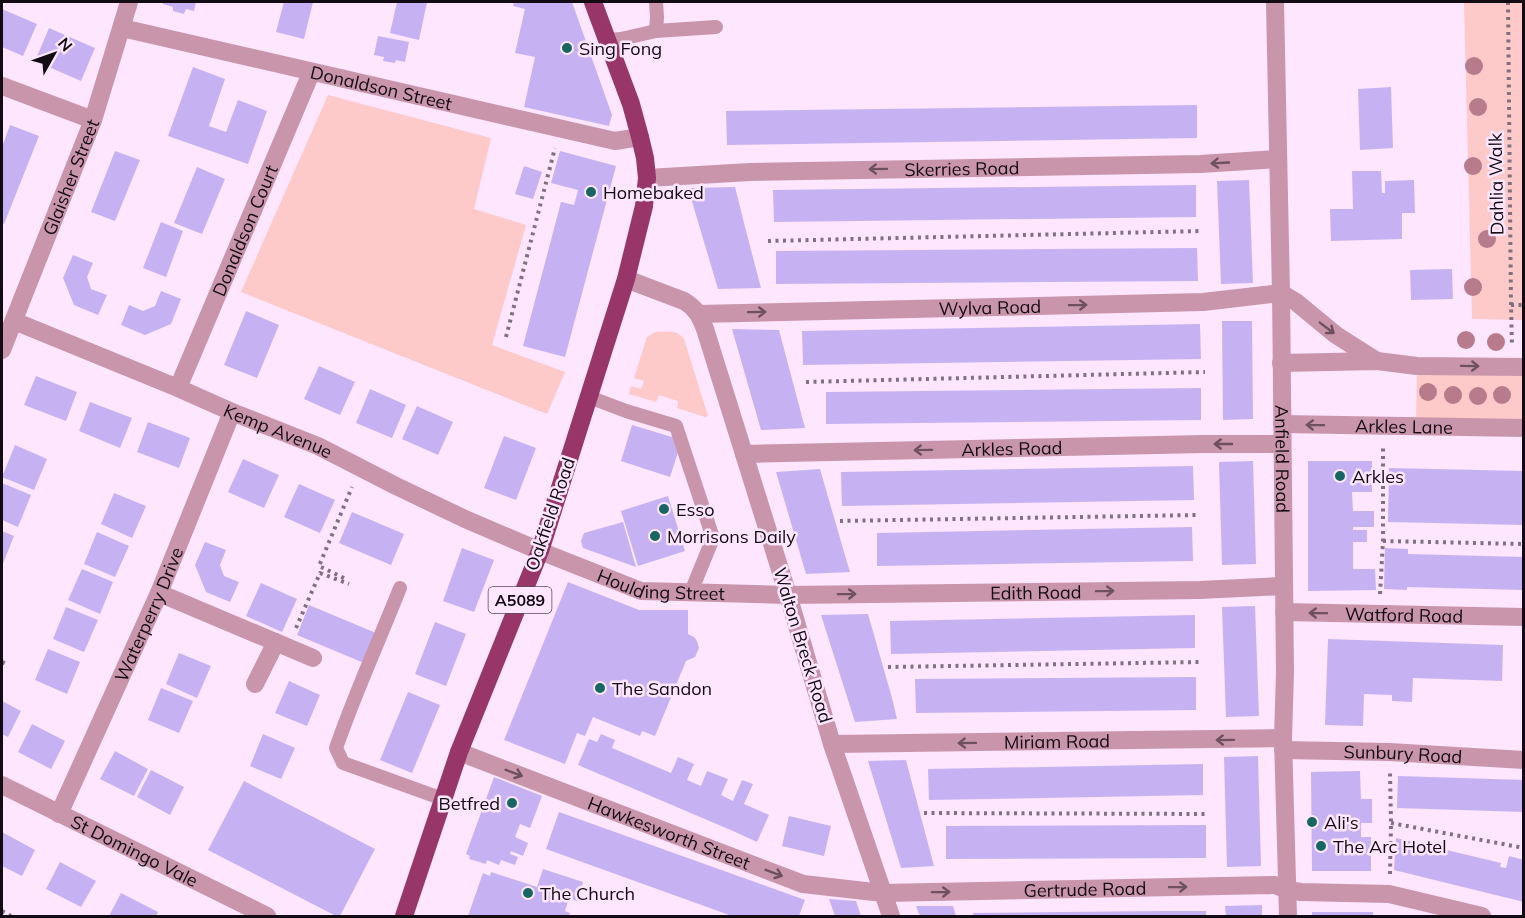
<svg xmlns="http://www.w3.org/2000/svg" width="1525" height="918" viewBox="0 0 1525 918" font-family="Mulish,sans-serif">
<rect width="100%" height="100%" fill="#fde6fe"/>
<path fill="#fdc9c9" d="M1464 2H1523V320L1472 319Z
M328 95 491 138 474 209 526 225 492 345 565 372 547 414 241 292Z
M655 332C666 332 677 329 684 339L708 416 705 417 677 408 678 401 659 395 656 402 629 394 631 386 641 389 644 381 634 378 647 337Z
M1417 366 1523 367V428L1416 426Z"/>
<path fill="#c6b2f3" d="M163 2H196L194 11 186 9 184 14 173 11V7L163 4Z
M284 2H313L304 39 276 32Z
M397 2H427L419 40 390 33Z
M514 2H572L612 115 609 126 524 107 535 57 515 53 525 9 513 6Z
M2 9 37 24 23 56 2 47Z
M49 28 95 48 81 81 35 61Z
M378 36 409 42 405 62 396 60 395 63 383 61 384 57 374 55Z
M193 67 225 79 209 126 226 132 238 100 267 111 248 164 168 136Z
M1391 87 1393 148 1360 150 1358 89Z
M1197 105V138L727 145 726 111Z
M10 125 39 136 4 224 2 223V147Z
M115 151 140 160 115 221 91 212Z
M560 151 616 166 565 357 523 346 561 202 574 205 578 190 551 183Z
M524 166 542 172 533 199 515 194Z
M197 167 225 179 202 234 174 223Z
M1352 171H1381L1382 193H1385V181L1414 180 1415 213H1402V239L1331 241 1330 209H1353Z
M1249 180 1253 283 1221 284 1217 181Z
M1196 185V217L774 222 773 190Z
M735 187 745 227 761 288 718 289 688 188Z
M161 222 183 231 166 277 143 268Z
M1197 248 1198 281 776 284V251Z
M73 255 93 263 87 277 91 289 107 295 98 315 74 305 63 278Z
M1452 269 1453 299 1411 300 1410 270Z
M161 291 181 299 171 324 145 335 121 325 129 305 143 311 155 306Z
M246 311 279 325 257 378 224 365Z
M1222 321H1252L1253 419 1223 420Z
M1200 324 1201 359 803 365 802 331Z
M732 329 779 330 805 428 761 430Z
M319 366 355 382 340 415 304 399Z
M36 376 77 392 66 421 24 405Z
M1201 388V420L826 424V392Z
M370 389 406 405 392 438 356 423Z
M90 402 132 418 120 448 79 431Z
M417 406 453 422 438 455 402 439Z
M148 422 190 438 179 468 137 452Z
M632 425 682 440 670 477 621 461Z
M504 436 536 448 516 500 484 488Z
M15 445 47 459 34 490 2 477Z
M243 459 279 475 264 508 228 492Z
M1253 461 1256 564 1222 565 1219 462Z
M1308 461H1372V492H1352L1353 511H1374V527H1353V530H1367V542H1353V569H1375L1376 590 1308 591Z
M1193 466 1194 500 842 506 841 472Z
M1389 468 1524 471V525L1388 522Z
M820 469 844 552 850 572 806 574 776 472Z
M2 483 31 495 18 527 2 520Z
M299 484 335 500 320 533 284 517Z
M114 493 146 506 132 538 101 524Z
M668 496 685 551 638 566 621 511Z
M352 512 404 534 391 565 339 543Z
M623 522 636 567 583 548 581 541 584 533Z
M1192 527 1193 561 877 566V533Z
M2 531 14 536 2 566Z
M97 532 129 546 115 577 84 564Z
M205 542 226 550 220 565 224 576 239 582 230 602 206 592 195 565Z
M462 548 494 560 474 612 443 601Z
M1385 548 1408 549V554L1524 557V590L1407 587V590L1384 589Z
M82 569 113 582 100 614 68 600Z
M568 582 639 610H688V634L694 637 697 641 699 648 695 657 686 661 655 736 642 731 640 736 593 717 585 736 577 733 565 764 504 740Z
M261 583 297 599 282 632 246 616Z
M309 605 376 633 364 663 297 635Z
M1255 606 1259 716 1226 717 1222 607Z
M66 607 98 620 84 652 53 639Z
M868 614 892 698 897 719 855 722 821 615Z
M1195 615V648L891 654 890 621Z
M435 622 466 634 446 686 415 674Z
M1328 639 1503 645 1502 681 1413 678 1412 702 1392 701V695L1364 694 1363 726 1325 725Z
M48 649 80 662 67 694 35 680Z
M179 653 211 666 197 698 166 684Z
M1196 677V710L916 713 915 679Z
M289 681 320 695 307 726 275 713Z
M161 688 193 701 179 733 148 720Z
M408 692 440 705 412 773 380 760Z
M2 701 21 711 8 737 2 734Z
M32 724 65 741 51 769 18 752Z
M263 734 295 748 281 779 250 766Z
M601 734 615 740 612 748 671 773 678 757 694 764 687 780 701 786 707 771 728 779 721 795 733 801 742 780 753 784 744 804 769 815 757 842 733 831 578 765 589 739 597 742Z
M115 751 148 769 134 796 100 779Z
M1258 756 1261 866 1227 867 1224 757Z
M906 760 913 787 934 866 901 868 868 761Z
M1203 764V795L929 800 928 769Z
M151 770 184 787 170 815 137 797Z
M1360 771 1361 799H1372V823H1361V837H1371V871H1312L1311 772Z
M1398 776 1524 780V812L1397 808Z
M494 777 542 796 530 828 520 824 515 837 528 843 523 856 511 851 510 854 518 857 515 865 501 860 499 865 487 860 486 864 469 859 470 856 466 854Z
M244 781 375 849 340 916H336L208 850Z
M559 812 805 900 799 916H732L546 849Z
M789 816 831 826 824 856 782 846Z
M1206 825V858L946 859V826Z
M2 832 35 850 22 876 2 866Z
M1396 838 1501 863 1500 867 1506 868 1509 856 1524 860V902L1394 870Z
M60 862 96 881 81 907 46 889Z
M543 869 583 882 577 901 569 898 565 911 570 913 569 916H468L483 873 490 876 491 872 537 887Z
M121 893 158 912 156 916H109Z
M829 899 856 901 861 916H835Z
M1262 905V916H1226L1225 906Z
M916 906H953L956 916H920Z
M1160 911H1206V916H973V913Z
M1312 912H1373V916H1312Z"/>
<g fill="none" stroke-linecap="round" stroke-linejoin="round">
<path stroke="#807180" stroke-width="4" stroke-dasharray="3 4.5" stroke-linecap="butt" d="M1508 2 1511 305 1512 346
M768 241 1201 231
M1511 305H1524
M506 337 555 148
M806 382 1205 372
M840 521 1197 515
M1383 541 1524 544
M344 578 319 566 352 487
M1380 594 1383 541V445
M296 628 320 573 349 584
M2 662 6 664
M888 667 1200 662
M924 813 1207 814
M1391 823 1524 848
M1390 874 1391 823 1390 771
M2 911 11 916"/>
<path stroke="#c995ab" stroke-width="14" d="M656 2 657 17 656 31
M608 40 621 39 656 31 716 27
M589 397 626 411 676 426 713 538 691 592
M400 588C379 641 355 693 336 748L343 763 443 799"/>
<g stroke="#c995ab" stroke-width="18">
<path d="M1275 2 1281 293"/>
<path id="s1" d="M122 28 615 141 640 137"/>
<path d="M2 86 93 120"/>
<path id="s2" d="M647 178 750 172 1200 164 1278 159"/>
<path id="s3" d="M14 321 178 388 232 412 318 446 396 486 465 519 540 551 641 591 788 595 1200 590 1283 586"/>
<path id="s4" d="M2 350 93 120 129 2"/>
<path id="s5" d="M178 388 311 73"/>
<path d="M159 593 313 658"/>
<path id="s6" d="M1284 612 1524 617"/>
<path d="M255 684 276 642"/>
<path id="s7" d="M832 744 1283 738"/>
<path id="s8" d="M1283 750 1389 752 1524 760"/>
<path id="s9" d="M459 752 803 884 883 893 1275 885 1287 890 1301 892 1389 894 1482 916"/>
<path id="s10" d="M2 785 267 916"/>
<path id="s11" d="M59 814 159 593 232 412"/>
</g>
<g stroke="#c995ab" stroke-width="18">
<path d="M626 279 684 301C696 308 700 316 705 329L788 595 832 744 891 916"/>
<path id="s12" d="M1281 293 1285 672 1283 738 1288 916"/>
<path d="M1281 293 1296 302 1336 335 1377 361"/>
<path id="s13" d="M699 314 1203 302 1281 293"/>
<path d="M1281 363 1377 361 1417 366 1524 367"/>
<path id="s14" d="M1282 424 1524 428"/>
<path id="s15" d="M744 454 1204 444H1281"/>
</g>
<path stroke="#98366a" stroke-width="18" d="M404 916 459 752 540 551 626 279 644 206 647 178 645 158 640 137 631 104 593 2"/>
</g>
<g fill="#b77b8c">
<circle cx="1474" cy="66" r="9"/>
<circle cx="1478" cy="107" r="9"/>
<circle cx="1473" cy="166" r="9"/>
<circle cx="1487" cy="239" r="9"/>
<circle cx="1473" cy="287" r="9"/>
<circle cx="1466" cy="340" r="9"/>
<circle cx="1496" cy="342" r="9"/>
<circle cx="1428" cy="392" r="9"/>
<circle cx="1453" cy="395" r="9"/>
<circle cx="1502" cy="395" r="9"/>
<circle cx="1478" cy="396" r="9"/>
</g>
<defs><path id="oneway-shaft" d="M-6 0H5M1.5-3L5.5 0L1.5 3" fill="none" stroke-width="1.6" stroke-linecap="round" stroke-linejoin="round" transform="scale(1.5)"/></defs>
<g stroke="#6e505f">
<use href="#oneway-shaft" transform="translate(1220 163) rotate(177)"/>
<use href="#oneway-shaft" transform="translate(878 169) rotate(179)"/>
<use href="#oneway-shaft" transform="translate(1078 305) rotate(-1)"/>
<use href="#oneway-shaft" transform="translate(757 312) rotate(-1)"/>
<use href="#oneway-shaft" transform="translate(1327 328) rotate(37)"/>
<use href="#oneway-shaft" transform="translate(1470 366) rotate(1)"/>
<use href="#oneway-shaft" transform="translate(1315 425) rotate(-179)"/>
<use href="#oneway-shaft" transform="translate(1223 444) rotate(180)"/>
<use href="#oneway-shaft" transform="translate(923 450) rotate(179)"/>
<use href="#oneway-shaft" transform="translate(1105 591) rotate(-1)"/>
<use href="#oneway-shaft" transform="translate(847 594) rotate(-1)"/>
<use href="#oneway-shaft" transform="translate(1318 613) rotate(-179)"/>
<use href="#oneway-shaft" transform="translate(1225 740) rotate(179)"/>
<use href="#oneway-shaft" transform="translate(967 743) rotate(179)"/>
<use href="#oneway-shaft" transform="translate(514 773) rotate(21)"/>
<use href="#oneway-shaft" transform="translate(774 873) rotate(21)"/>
<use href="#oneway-shaft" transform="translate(1178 887) rotate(-1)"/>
<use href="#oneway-shaft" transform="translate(941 892) rotate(-1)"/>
</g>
<g fill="#176664" stroke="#fde6fe" stroke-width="2">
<circle cx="567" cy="48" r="6"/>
<circle cx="591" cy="192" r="6"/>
<circle cx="1340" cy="476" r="6"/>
<circle cx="664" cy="509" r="6"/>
<circle cx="655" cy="536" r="6"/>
<circle cx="600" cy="688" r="6"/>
<circle cx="512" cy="803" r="6"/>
<circle cx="1312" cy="822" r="6"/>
<circle cx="1321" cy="846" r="6"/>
<circle cx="528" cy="893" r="6"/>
</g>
<g text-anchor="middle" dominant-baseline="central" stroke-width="5" stroke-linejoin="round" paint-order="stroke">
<rect fill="#fde6fe" stroke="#594d5a" stroke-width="1.5" x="488.5" y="587" width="63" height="26" rx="4.5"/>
<g font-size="16" font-weight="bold" fill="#130b13">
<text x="520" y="600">A5089</text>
</g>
<g font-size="18" fill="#130b13" stroke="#fde6fe" text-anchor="start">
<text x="579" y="48">Sing Fong</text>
<text x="603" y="192">Homebaked</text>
<text x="1352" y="476">Arkles</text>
<text x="676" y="509">Esso</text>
<text x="667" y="536">Morrisons Daily</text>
<text x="612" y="688">The Sandon</text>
<text x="500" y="803" text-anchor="end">Betfred</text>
<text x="1324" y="822">Ali's</text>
<text x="1333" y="846">The Arc Hotel</text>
<text x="540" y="893">The Church</text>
</g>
<g font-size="18" fill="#130b13" stroke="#fde6fe">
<text stroke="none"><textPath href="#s1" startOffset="266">Donaldson Street</textPath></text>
<text stroke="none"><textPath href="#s2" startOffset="315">Skerries Road</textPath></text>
<text stroke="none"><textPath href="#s4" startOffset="186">Glaisher Street</textPath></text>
<text transform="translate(1496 184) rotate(-91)">Dahlia Walk</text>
<text stroke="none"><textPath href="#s5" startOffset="171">Donaldson Court</textPath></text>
<text stroke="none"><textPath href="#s13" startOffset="291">Wylva Road</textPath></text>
<text stroke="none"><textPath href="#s14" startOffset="122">Arkles Lane</textPath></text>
<text stroke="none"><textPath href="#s3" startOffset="286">Kemp Avenue</textPath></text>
<text stroke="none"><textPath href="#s15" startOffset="268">Arkles Road</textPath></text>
<text stroke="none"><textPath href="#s12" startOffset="166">Anfield Road</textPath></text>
<text transform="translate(550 514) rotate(-71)">Oakfield Road</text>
<text stroke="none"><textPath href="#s3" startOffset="702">Houlding Street</textPath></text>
<text stroke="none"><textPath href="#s3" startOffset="1078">Edith Road</textPath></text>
<text stroke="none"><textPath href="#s11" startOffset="219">Waterperry Drive</textPath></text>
<text stroke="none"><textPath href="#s6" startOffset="120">Watford Road</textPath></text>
<text transform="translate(803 645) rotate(73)">Walton Breck Road</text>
<text stroke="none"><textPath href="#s7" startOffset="225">Miriam Road</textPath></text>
<text stroke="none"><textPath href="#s8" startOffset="120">Sunbury Road</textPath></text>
<text stroke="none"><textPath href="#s9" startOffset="225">Hawkesworth Street</textPath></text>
<text stroke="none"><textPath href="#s10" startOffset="148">St Domingo Vale</textPath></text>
<text stroke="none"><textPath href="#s9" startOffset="651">Gertrude Road</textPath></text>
</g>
</g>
<rect width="1525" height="918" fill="none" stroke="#130b13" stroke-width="6"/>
<g transform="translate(54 54) rotate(50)" stroke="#fde6fe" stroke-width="4.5" paint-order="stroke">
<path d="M0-4.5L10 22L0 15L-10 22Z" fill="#130b13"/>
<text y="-9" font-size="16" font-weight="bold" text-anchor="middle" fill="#130b13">N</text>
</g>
</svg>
